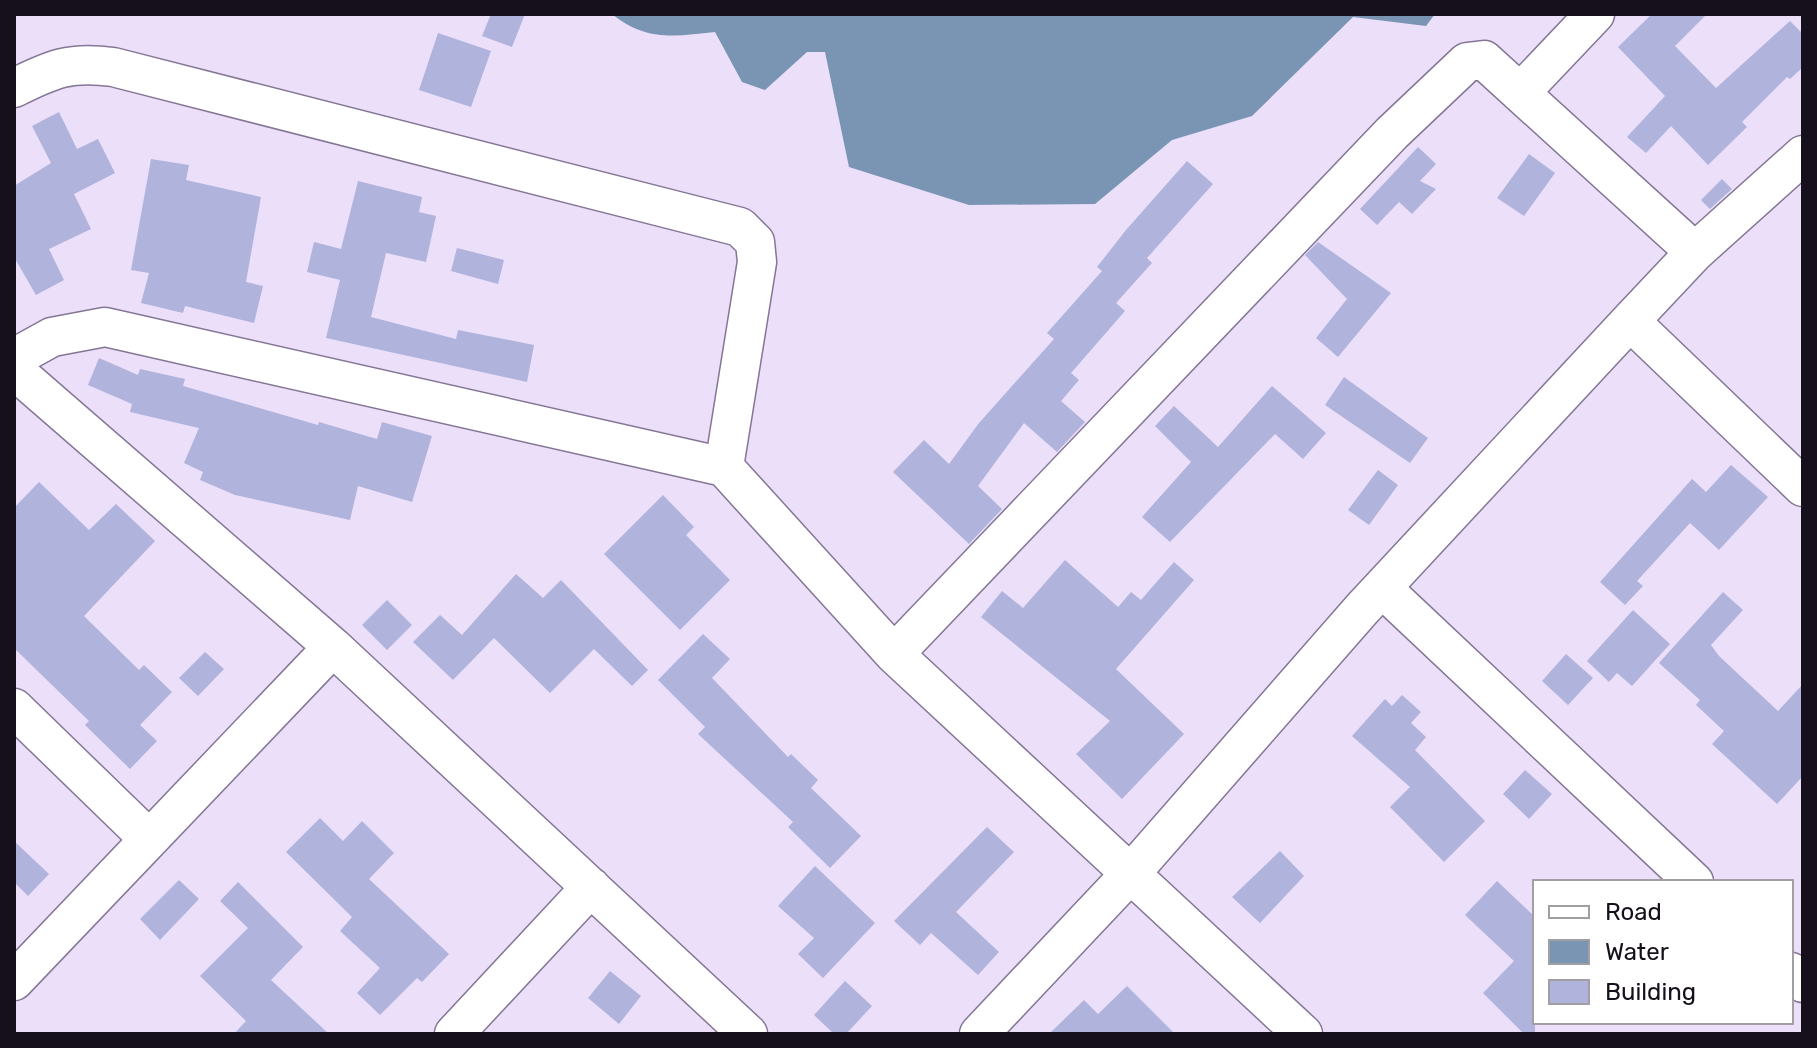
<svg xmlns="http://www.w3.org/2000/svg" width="1817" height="1048" viewBox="0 0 1817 1048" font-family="Rubik,sans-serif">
<rect width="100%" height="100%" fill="#ecdffa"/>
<path fill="#7a94b4" d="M612 14H1435L1426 26 1353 17 1252 116 1172 140 1095 204 969 205 849 167 825 52H807L765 90 742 82 715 32C676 36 646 42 612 14Z"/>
<path fill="#b0b3db" d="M491 14H525L512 47 482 36Z
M1652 14H1707L1675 46 1716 88 1790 21 1803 34V67L1790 79 1787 77 1742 122 1747 127 1708 165 1671 126 1646 153 1627 137 1665 96 1618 47Z
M438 33 491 51 471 107 419 90Z
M59 112 77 149 98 139 115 173 74 194 91 229 49 249 64 280 36 295 14 257V186L51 163 32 126Z
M1418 147 1436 164 1420 181 1436 189 1412 214 1399 202 1377 225 1360 209Z
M1529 154 1555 173 1524 216 1497 198Z
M151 159 189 165 186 180 261 197 246 282 263 286 254 323 185 306 183 313 141 303 149 273 131 270Z
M1187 161 1213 184 1147 258 1152 263 1116 303 1125 311 1071 373 1079 380 1061 401 1085 422 1057 452 1024 423 978 486 1002 509 969 544 893 472 924 440 949 464 979 423 1054 339 1047 333 1102 271 1097 267 1126 230Z
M1722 179 1732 189 1710 209 1701 200Z
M358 181 422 197 419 212 436 216 426 262 386 253 371 317 456 339 458 330 534 345 527 382 326 338 340 280 307 272 314 242 341 249Z
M1318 242 1391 293 1338 357 1316 338 1347 299 1305 255Z
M457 248 504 260 498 284 451 271Z
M99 358 138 375 140 369 185 379 183 386 318 425 319 422 377 439 382 422 432 436 412 502 358 486 350 520 235 495 200 480 203 472 184 463 199 428 130 412 132 404 88 385Z
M1344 377 1428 438 1410 463 1325 405Z
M1272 386 1326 433 1303 459 1275 434 1170 542 1142 517 1191 462 1155 426 1174 406 1218 447Z
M1731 465 1768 497 1719 550 1690 523 1637 581 1643 586 1625 605 1600 582 1692 479 1706 492Z
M1378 470 1398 485 1369 525 1348 510Z
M39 482 89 530 116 504 155 541 84 616 139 670 144 665 172 692 140 725 157 741 130 769 85 725 89 721 14 648V508Z
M663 495 694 527 686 535 730 580 680 630 604 554Z
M1065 560 1118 607 1131 592 1141 600 1174 562 1194 580 1116 669 1184 734 1122 799 1076 754 1110 721 981 617 1002 591 1023 608Z
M516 574 543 598 561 580 648 670 632 686 594 649 550 693 494 638 453 680 413 642 440 615 462 635Z
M1723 592 1743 610 1711 645 1719 656 1778 711 1803 684V776L1777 804 1712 744 1724 731 1696 705 1700 700 1659 663Z
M387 600 412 625 387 650 362 625Z
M1633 610 1670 644 1632 686 1617 673 1609 682 1587 661Z
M703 634 730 659 712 678 788 757 791 754 818 780 811 788 861 836 830 868 788 827 793 822 698 734 705 727 658 680Z
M205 652 224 669 198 696 179 678Z
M1566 654 1593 678 1568 705 1542 681Z
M1402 695 1421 712 1411 723 1426 737 1415 750 1485 821 1444 862 1390 807 1410 787 1352 736 1385 699 1392 706Z
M1525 770 1552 794 1529 819 1503 794Z
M320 818 343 841 362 821 394 853 369 879 449 954 422 982 417 978 380 1015 357 993 380 968 340 931 352 917 286 852Z
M987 827 1014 852 956 912 999 952 978 975 931 933 920 945 894 921Z
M14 841 49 874 28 896 14 882Z
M1280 851 1304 876 1260 923 1232 897Z
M815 866 875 923 823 978 798 954 814 938 778 906Z
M179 880 199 899 160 940 140 919Z
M1497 881 1535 917V1034H1524L1483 993 1514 961 1465 915Z
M238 882 303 947 271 980 329 1034H234L246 1021 200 976 248 928 220 901Z
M610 971 641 996 619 1024 588 998Z
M845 981 872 1006 846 1034H834L814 1015Z
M1127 986 1175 1034H1049L1084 1000 1098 1014Z"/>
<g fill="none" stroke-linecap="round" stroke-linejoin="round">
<defs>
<path id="minor" d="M14 88C52 69 70 61 113 67L740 227 755 242 757 262 724 467
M1520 93 1595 14
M1630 321 1803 487
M14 358 52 337 105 327 724 467 894 654 1303 1034
M14 370 333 647 748 1034
M1382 588 1694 882
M894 654 1392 133 1467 62 1484 60 1695 252
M14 708 149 839
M1791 972 1803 983
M14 981 333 647
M454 1034 591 887
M979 1034 1131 873 1362 609 1630 321 1695 252 1803 155"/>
</defs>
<use href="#minor" stroke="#857695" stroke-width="41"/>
<use href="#minor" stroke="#fff" stroke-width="38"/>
</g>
<rect width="1817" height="1048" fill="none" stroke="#16101c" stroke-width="32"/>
<rect x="1533" y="880" width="260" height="144" fill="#ffffff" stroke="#a29fa4" stroke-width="2"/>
<rect x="1549" y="906" width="40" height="12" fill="#ffffff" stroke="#a29fa4" stroke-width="2"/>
<text x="1605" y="920" font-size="24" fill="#16101c">Road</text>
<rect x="1549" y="940" width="40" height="24" fill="#7a94b4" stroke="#a29fa4" stroke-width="2"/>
<text x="1605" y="960" font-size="24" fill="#16101c">Water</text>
<rect x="1549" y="980" width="40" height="24" fill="#b0b3db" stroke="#a29fa4" stroke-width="2"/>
<text x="1605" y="1000" font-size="24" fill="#16101c">Building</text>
</svg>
